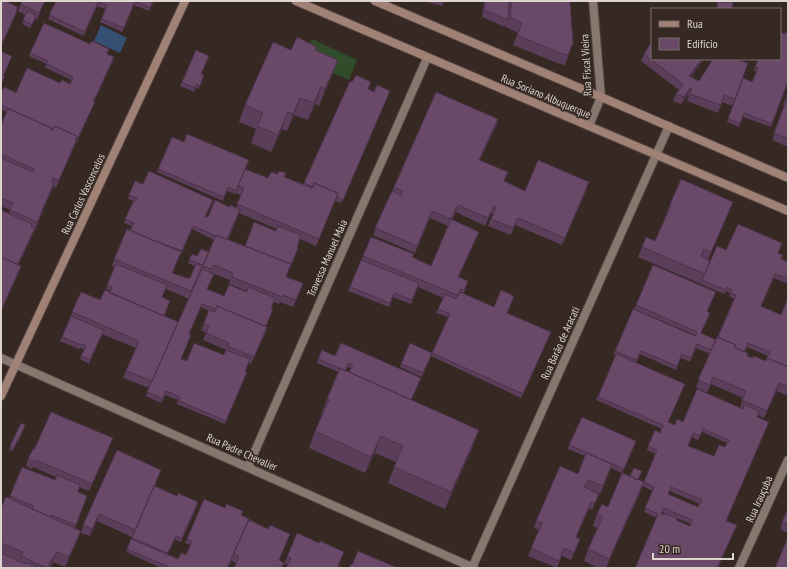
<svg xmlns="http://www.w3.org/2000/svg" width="789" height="569" viewBox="0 0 789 569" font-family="'PT Sans Narrow',sans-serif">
<rect width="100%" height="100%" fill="#362923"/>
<path fill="#304c2a" d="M312 39 357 60 349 80 303 60Z"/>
<path fill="#355073" d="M101 25 127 38 120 53 94 41Z"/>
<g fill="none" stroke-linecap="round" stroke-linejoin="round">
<defs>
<path id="minor" d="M589 126 601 97 593 1
M1 358 474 568
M248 467 427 58
M739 568 788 460"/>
<path id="tertiary" d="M472 568 669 126"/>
<path id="secondary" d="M296 1 788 211
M375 1 601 97 788 178
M1 396 185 1"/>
</defs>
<use href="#minor" stroke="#4f453f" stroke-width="10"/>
<use href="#tertiary" stroke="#4f453f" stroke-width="10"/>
<use href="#secondary" stroke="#4f453f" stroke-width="10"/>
<use href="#minor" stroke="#86776f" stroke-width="8"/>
<use href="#tertiary" stroke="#86776f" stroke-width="8"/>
<use href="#secondary" stroke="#a18075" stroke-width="8"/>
</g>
<path fill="#5b3e59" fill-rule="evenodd" d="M22 1H45L37 20 35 19 30 28 22 24 26 15 18 11Z
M56 1H154L149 11 134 5 122 32 100 22 105 9 97 6 84 36 48 19Z
M424 1H444L442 6Z
M484 1H570L573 43 565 65 557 63 513 45 518 33 506 27V24L505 27 482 17Z
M291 50H316L338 60 331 77 319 106 315 104 308 120 294 115 287 131 282 129 271 152 251 143 256 129 239 122 245 105Z
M30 53 107 54 113 61 95 100 94 99 93 101V105L76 144H75L56 188 53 186 35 230 18 265 21 266 19 273 9 213 10 210 1 206V125L7 112 1 110V93H16L60 83 70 84 71 80 46 68 45 67 46 64 29 56Z
M644 54 652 59H704L691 77 699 81 737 60 748 63 732 106 722 102 718 113 687 101 689 96 688 95 681 104 673 101 676 94 679 90 641 61Z
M758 59 788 81 771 127 743 117 739 127 727 122 743 78 752 82 757 71H754Z
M204 75 198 89 195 88 194 92 180 86 182 82Z
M350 81 374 92 390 91 341 203 335 201 316 246 300 239 286 277 303 283 293 307 280 302 279 304 274 302 271 308 266 326 267 327 265 334 251 364 249 363 245 371V376L225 424 177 404 178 400 165 395 161 403 146 396 149 388 123 378 136 348 102 334 89 364 80 359 84 349 80 348 79 349 60 341 81 292 100 300 110 293 111 291 106 289 115 267 112 266 114 259 132 226 124 223 134 201 128 199 135 181 208 217 229 207 236 208 241 195 235 193 236 192 235 194 227 191 223 201 157 172 172 137 245 170 268 178 284 177 304 184ZM239 213 277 229 276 231 245 246 228 240ZM192 229 214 240 209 252 197 256 192 254 188 263 195 266 190 278H187L173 273 180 254 181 255ZM211 273 230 280 229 284 247 291V292L224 296 207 289ZM166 289 189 299 178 322 164 316 162 297ZM201 307 209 311 201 330 206 333 203 340 226 350 224 355 187 361 181 359 189 334Z
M788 92V147L772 140 785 105H783Z
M498 119 496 126 480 160 504 182 525 191 587 189 562 245 515 225 511 235 488 226 493 214 491 213 485 226 456 212 452 220 476 239 459 277 466 288 463 294 494 307 513 300 507 313 549 336 521 398 431 356 422 377 400 367 410 343 432 353 448 317 436 313 443 298 418 287 411 304 393 297 389 307 348 291 363 256 412 258 431 266 448 226 430 218 415 253 373 235 394 187Z
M670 204 729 212 708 260V268L726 250 778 253 782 260 788 262V284L774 278 761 306 781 315 788 298V396L777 391 764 418 758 415 757 417 727 521 737 525 718 568H635L657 518 644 512 653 491 642 486 639 495 606 568H598L584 561 588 549 597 528 593 526 597 514 608 507 639 480 643 482 656 454 647 450 648 446 660 433 662 429 596 400 616 355 613 354 615 351 695 335 634 309 636 305 707 312 701 333 716 340 734 299 729 296 730 293 726 291 724 294 638 257 642 247 655 241 667 214H666ZM747 347 768 356 766 361 753 358 747 356 745 352ZM696 348 710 354 696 387 707 393 711 384 743 398 740 407 743 408V409L675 425 668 422 636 363 640 354 676 370 681 358 690 362ZM702 432 727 443 725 447 714 456 688 446 691 437 698 440ZM670 491 700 504 698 507 668 494ZM662 512 691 524 690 526 661 513Z
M341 343 411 400 473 446 445 509 388 483 396 462 375 453 365 473 309 448 315 431 322 416 321 415 327 399 338 372 317 363 318 359 335 356ZM347 367 351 368 349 372 346 371Z
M25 425 19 441 17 440 13 451 9 450 10 446Z
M110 445 89 491 79 487 78 492 87 496 75 528 81 531 77 541 65 567 53 562 50 568H1V508L9 499 22 467 55 480 56 477 33 467 32 469 26 466 28 459 34 450Z
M569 445H635L622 473 611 468 600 494 585 487 599 494 592 510 589 509 576 537 577 546 571 560 562 556 557 568 528 556 539 530 534 528 536 521 578 474 585 456 568 449Z
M161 470 155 486 197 506 181 542 174 539 167 555 178 559 186 555 191 545 185 543 187 539 242 515 287 541 279 560 236 563 231 560 232 559 228 568H161L126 552 132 537 97 521 90 536 81 533 83 525Z
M788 509V533L780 529Z
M287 557 339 566 288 565 284 564Z"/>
<path fill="#4a3249" d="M702 59H704L687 83 689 76Z
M338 60 331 77 319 106 325 89Z
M321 87 315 104 308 120 314 103Z
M690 88 688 95 681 104 684 97Z
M300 98 294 115 287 131 293 114Z
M288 112 282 129 271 152 278 135Z
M498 119 496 126 477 167 479 160Z
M76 141 74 148 56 188 59 180Z
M589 182 587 189 562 245Z
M54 183 52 190 35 230 37 222Z
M733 202 729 212 707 262 711 252Z
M458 205 456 212 449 227 451 219Z
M432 211 430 218 415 253 417 246Z
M479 232 476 239 456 284 458 277Z
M21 266 19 273 1 312V311Z
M267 327 265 334 251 364 254 357Z
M779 383 777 391 764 418Z
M479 430 473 446 445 509 451 492Z
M381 436 375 453 365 473 371 457Z
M644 482 639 495 606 568 609 559Z
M591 502 589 509 573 544Z
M99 514 97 521 90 536 92 529Z
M81 531 77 541 65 567 69 557Z
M57 552 53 562 50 568 52 560Z"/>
<path fill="#6a4868" stroke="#4a3249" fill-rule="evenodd" d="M1 1H5L18 7 16 10 17 11 2 44 1 43Z
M22 1H45L39 13 21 4Z
M56 1H153L150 8 135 1 124 28 102 19 107 5 98 2 85 32 49 15Z
M485 1H509L508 20 484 10Z
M512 1H570L573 43 568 55 560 53 517 35 522 23 510 17Z
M717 2H733L732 9H717Z
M27 11 36 15 32 25 23 20Z
M44 23 90 44 92 41 109 49 107 54 114 57 96 96H95L93 101 95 102 77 140H76L77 136 55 126 53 129 1 105V93L4 87 16 93 27 68 60 83 62 80 70 84 73 77 47 64H46L48 61 30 53Z
M780 32 785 34V32L788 33V81L772 124 744 113 740 123 728 119 743 78 752 82 758 68 755 67 758 59H780Z
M297 37 317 47 315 50 338 60 325 89 321 87 314 103 300 98 293 114 288 112 278 135 257 126 263 113 245 105 273 42 291 50Z
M652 41V59H702L689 76 699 81 713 59H737V60L748 63 735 99 724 95 721 105 690 94 692 89 690 88 684 97 676 94 683 84 644 54Z
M196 50 209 56 201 74 204 75 200 86 196 84 195 88 182 82Z
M2 52 12 56 3 76H5L1 84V53H2Z
M356 75 371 82 368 89 374 92 377 85 390 91 343 200 337 197 338 193 314 183 313 187 304 183 350 81 352 82Z
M436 92 498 119 479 160 508 172 504 181 525 191 538 160 589 182 565 238 518 218 513 228 491 219 496 207 494 206 488 218 458 205 451 219 479 232 458 277 468 281 464 290 461 289 457 295 363 256 371 237 414 254 412 257 431 266 451 219 432 211 417 246 375 228 392 191 401 195 403 191 394 187Z
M788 92V139L774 133 787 98H786Z
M8 109 52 128 51 130 52 131 55 126 77 136 75 140 76 141 59 180 53 178 51 182 54 183 37 222 10 210 13 203 1 198V158L33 172 34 169 1 154V125Z
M187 134 249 160 236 191 228 187 224 197 158 169 172 137 184 142Z
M245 169 268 178 271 172 278 174 279 171 286 173 284 177 312 188 314 183 338 193 319 239 237 204 244 188 238 186Z
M149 171 213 200 205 217H208L215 200 229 207 230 205 240 210 227 239 216 235V236L193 226 182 251 159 242V243L130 230 134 223 125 219 134 200 135 201 137 198 129 195 135 181 143 184Z
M681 179 733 202 711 252 704 249 701 256 710 261 705 274 642 247 646 237 655 241 671 205 670 204Z
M1 210 32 224 31 227 35 228 18 264 1 257Z
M254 222 276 231 278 226 301 235 297 247 298 248 290 268 291 264 245 246Z
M738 224 782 243 778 253 783 255 781 259 788 262V279L775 274 761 306 781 315 788 298V367L767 358 770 352 748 343 744 352 735 347 736 345 718 337 736 295 730 293 732 290 727 287 726 290 702 280 717 246 726 250Z
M127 229 181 252 172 273 187 278H190L196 264 202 267 191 291 114 259Z
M216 235 291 264 286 277 303 283 296 300 283 295 282 297 232 277 233 273 214 265 212 269 203 266Z
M201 249 209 252 203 265 189 260 192 254 197 256Z
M1 257 21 266 1 311Z
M361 260 419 283 412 300 394 293 390 303 350 287Z
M116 264 167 285 162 297 170 301 164 316 110 293 112 287 107 285Z
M653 265 716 292 707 311 710 313 701 333 716 340 711 350 697 344 691 358 682 354 677 366 641 351 637 360 615 351 633 309 695 336 697 332 636 305Z
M202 269 214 274 207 289 224 296 229 285 247 292 248 287 275 298 271 308 273 309 266 326 217 306 216 309 202 304 189 334 191 335 181 359 187 361 194 343 224 355 226 350 250 359 245 371 247 372 226 421 179 401 180 397 166 391 163 399 147 392Z
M105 290 178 322 152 381 126 371 139 341 72 312 81 292 100 300Z
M501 290 514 296 507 313 551 332 523 394 432 353 450 314 438 309 445 294 456 299 460 292 494 307Z
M217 306 267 327 254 357 227 346 229 343 206 333 209 326 204 323 209 310 215 312Z
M71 316 104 330 90 360 81 356 86 346 82 344 81 345 62 337Z
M717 337 736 345 734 347 748 353 747 356 753 358 754 356 766 361 767 358 788 367V387L779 383 767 411 742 400 746 391 713 377 710 385 698 380Z
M341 343 421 378 411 400 349 372 353 365 349 363 345 371 318 359 322 350 335 356Z
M410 343 432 353 423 373 401 364Z
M616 354 685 384 668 422 675 425 677 419 683 422 697 389 743 409 744 405 759 411 757 417 769 422 726 521 737 525 717 568H635L658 514 645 508 654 487 644 482 657 450 648 446 655 430 660 433 663 425 598 397ZM703 429 729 440 725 447 719 445 714 456 688 446 693 433 700 436ZM671 487 702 500 698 507 668 494ZM664 508 692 520 690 526 676 520 677 518 664 513V515L661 513Z
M340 368 479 430 451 492 394 467 403 446 381 436 371 457 315 431 329 400 327 399Z
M51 412 113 438 92 484 36 460 35 462 28 459 33 449 34 450Z
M582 417 636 441 624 469 569 445Z
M21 423 25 425 20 437H19L14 448 10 446Z
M117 450 161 470 135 530 99 514 92 529 83 525Z
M586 453 612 464 603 486 588 480 584 487 599 494 595 503 591 502 576 537 580 539 574 553 564 548 559 561 531 548 542 523 536 521 560 466 578 474Z
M22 467 55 480 57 475 80 485 78 492 87 496 76 525 51 515 50 517 32 509 34 506 10 496Z
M634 468 642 471 638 480 630 476Z
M622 473 644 482 609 559 588 549 603 517 597 514 602 504 608 507Z
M154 486 177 496 178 493 198 502 182 538 176 536 168 553 132 538Z
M6 497 81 531 69 557 57 552 52 560H51L47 568 21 556 23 552 1 543V508Z
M204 499 225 508 226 504 243 511 241 515 249 519 227 568H171L127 549 131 539 178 559 181 553 186 555 192 541 187 539Z
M788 509V524L782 522Z
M249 520 268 529 270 525 290 534 279 560 284 563 282 568H234L239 556 234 553Z
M297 533 319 543 320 541 344 552 338 566 343 568H286L291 558 287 557Z
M788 537V568H775Z
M358 551 398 568H349L351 564 352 565Z
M1 553 25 564 26 562 40 568H1Z"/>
<g text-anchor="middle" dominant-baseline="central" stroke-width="3.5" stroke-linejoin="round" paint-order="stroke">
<g font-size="11" fill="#ded5d1" stroke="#362923">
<text transform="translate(586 65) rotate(-93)">Rua Fiscal Vieira</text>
<text transform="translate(546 96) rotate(23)">Rua Soriano Albuquerque</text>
<text transform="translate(83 194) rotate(-65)">Rua Carlos Vasconcelos</text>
<text transform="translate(327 258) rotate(-66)">Travessa Manuel Maia</text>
<text transform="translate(560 343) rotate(-66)">Rua Barão de Aracati</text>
<text transform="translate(242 452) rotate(24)">Rua Padre Chevalier</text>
<text transform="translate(759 499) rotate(-66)">Rua Irauçuba</text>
</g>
</g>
<rect width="789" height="569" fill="none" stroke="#ded5d1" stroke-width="4"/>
<rect x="651" y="8" width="130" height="52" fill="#362923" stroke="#796e69"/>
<rect x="659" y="21" width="20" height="6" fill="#a18075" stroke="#796e69"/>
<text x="687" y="28" font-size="12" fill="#ded5d1">Rua</text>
<rect x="659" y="38" width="20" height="12" fill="#6a4868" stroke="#796e69"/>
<text x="687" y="48" font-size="12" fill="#ded5d1">Edifício</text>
<path d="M653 553v6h80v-6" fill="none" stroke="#ded5d1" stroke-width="2"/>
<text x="659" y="553" font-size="12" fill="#ded5d1" stroke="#362923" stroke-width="3" paint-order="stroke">20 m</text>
</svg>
